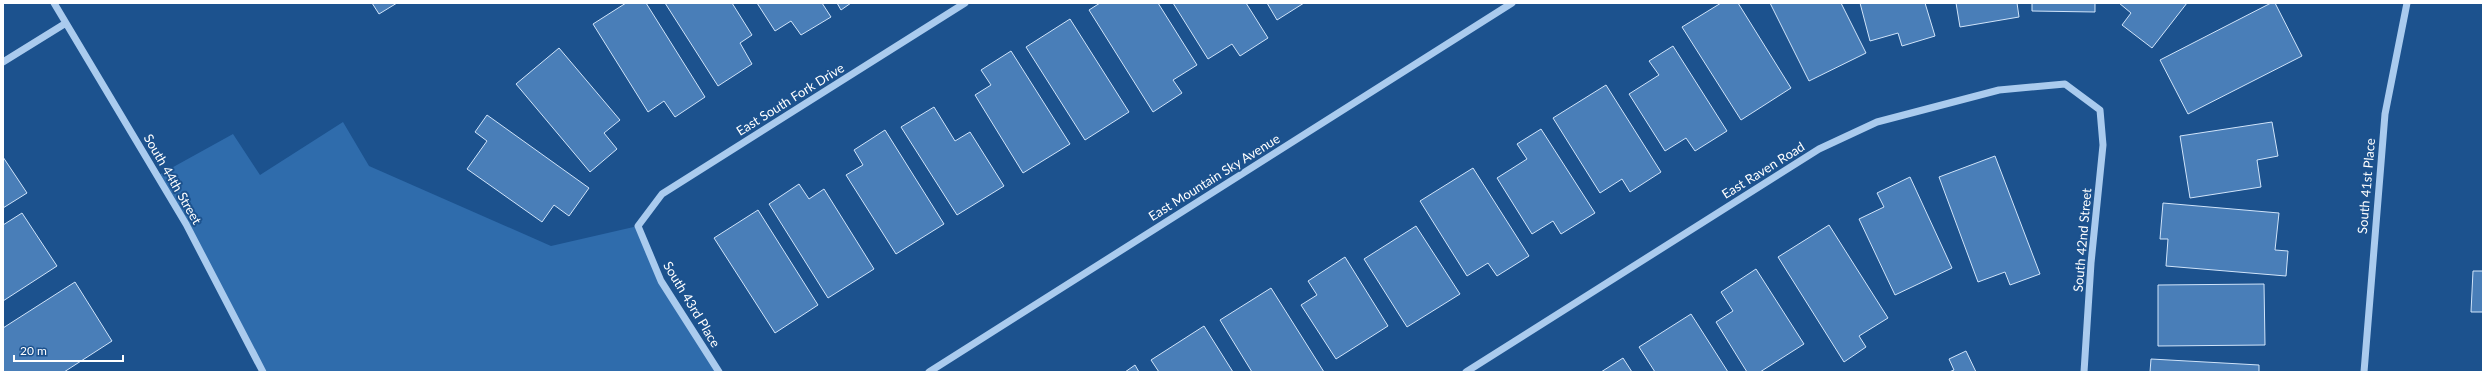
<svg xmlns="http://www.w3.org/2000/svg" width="2486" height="375" viewBox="0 0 2486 375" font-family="Lato,sans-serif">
<rect width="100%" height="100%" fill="#1c528e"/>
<path fill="#2f6cac" d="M343 122 369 166 551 246 638 226 661 281 719 372H263L157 176 233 134 260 175Z"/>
<path fill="#497eb8" stroke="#d0e4fa" d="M372 3H397L379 14Z
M626 3H646L705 97 675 117 664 101 648 112 593 24Z
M665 3H732L752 35 740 43 752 64 718 86Z
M757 3H822L831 17 801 35 791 21 775 31Z
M837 3H851L841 10Z
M1100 3H1158L1197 65 1173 80 1182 93 1153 112 1089 10Z
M1173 3H1246L1268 38 1240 56 1232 44 1208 59Z
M1267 3H1304L1277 20Z
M1721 3H1738L1791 88 1741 120 1682 27Z
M1770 3H1841L1866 53 1809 81Z
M1860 3H1925L1935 36 1902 46 1898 33 1870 41Z
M1956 3H2017L2019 17 1960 27Z
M2032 3H2095V12L2032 11Z
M2119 3H2187L2152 48 2122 25 2131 13Z
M2271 3H2275L2302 56 2188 114 2160 60Z
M1070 19 1129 112 1085 140 1026 47Z
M1673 46 1727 131 1695 151 1686 138 1665 151 1629 94 1659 75 1649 61Z
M559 48 620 120 604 133 617 149 590 172 516 84Z
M1011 51 1070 144 1023 173 975 95 991 85 981 70Z
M1606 85 1661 172 1630 192 1622 179 1600 193 1553 118Z
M934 107 955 141 970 132 1004 186 957 215 901 127Z
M487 115 589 188 569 216 554 205 542 222 467 169 487 141 475 132Z
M2272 122 2278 156 2257 160 2261 187 2190 198 2180 136Z
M1541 129 1595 213 1561 234 1553 221 1532 234 1497 178 1527 159 1517 144Z
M885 130 944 224 896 254 846 175 863 165 854 150Z
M1995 156 2040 274 2010 285 2005 272 1978 282 1939 177Z
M3 157 27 193 3 208Z
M1473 168 1529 256 1497 276 1488 263 1467 276 1420 201Z
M1910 177 1952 268 1895 295 1859 219 1884 207 1877 193Z
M799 184 809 199 824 189 874 269 828 298 769 204Z
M2163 203 2279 213 2275 250 2288 251 2286 276 2166 266 2168 239H2160Z
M758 210 818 305 775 333 714 238Z
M22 213 57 266 3 301V225Z
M1829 225 1888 318 1859 336 1866 347 1844 362 1778 257Z
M1416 226 1460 294 1407 327 1364 259Z
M1345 257 1388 326 1336 359 1301 305 1317 295 1308 281Z
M1756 269 1804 344 1760 372H1747L1716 322 1733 311 1721 292Z
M2473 271H2483V312H2471Z
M75 282 112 341 64 372H3V328Z
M2264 284 2265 345 2158 346V285Z
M1271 288 1324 372H1252L1220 320Z
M1691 314 1728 372H1655L1639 347Z
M1204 326 1233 372H1159L1151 360Z
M1966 351 1976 372H1949L1954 370 1949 359Z
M1623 358 1632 372H1601Z
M2151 359 2259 365V372H2150Z
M1135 365 1139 372H1125Z"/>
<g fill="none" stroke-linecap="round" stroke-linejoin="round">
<path stroke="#aacbee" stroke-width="7" d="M54 3 186 224 263 372
M3 62 66 23
M719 372 661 281 638 226 662 194 965 3
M929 372 1512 3
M1466 372 1819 149 1877 122 1999 90 2065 84 2100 110 2103 145 2091 263 2084 372
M2364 372 2385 114 2407 3"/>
</g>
<g text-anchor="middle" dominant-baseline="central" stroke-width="4" stroke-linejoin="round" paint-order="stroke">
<g font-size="13" fill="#fff" stroke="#1c528e">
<text transform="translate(790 99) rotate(-32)">East South Fork Drive</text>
<text transform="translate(1763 170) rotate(-32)">East Raven Road</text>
<text transform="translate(1214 177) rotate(-32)">East Mountain Sky Avenue</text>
<text transform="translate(173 179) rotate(60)">South 44th Street</text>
<text transform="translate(2366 186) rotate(-85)">South 41st Place</text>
<text transform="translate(2082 240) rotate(-85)">South 42nd Street</text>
<text transform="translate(692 304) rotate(59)">South 43rd Place</text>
</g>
</g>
<rect width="2486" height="375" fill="none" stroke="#ffffff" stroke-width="8"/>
<path d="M14 355v6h109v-6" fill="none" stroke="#ffffff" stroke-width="2"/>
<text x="20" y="355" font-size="12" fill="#ffffff" stroke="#1c528e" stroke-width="3" paint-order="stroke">20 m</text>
</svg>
